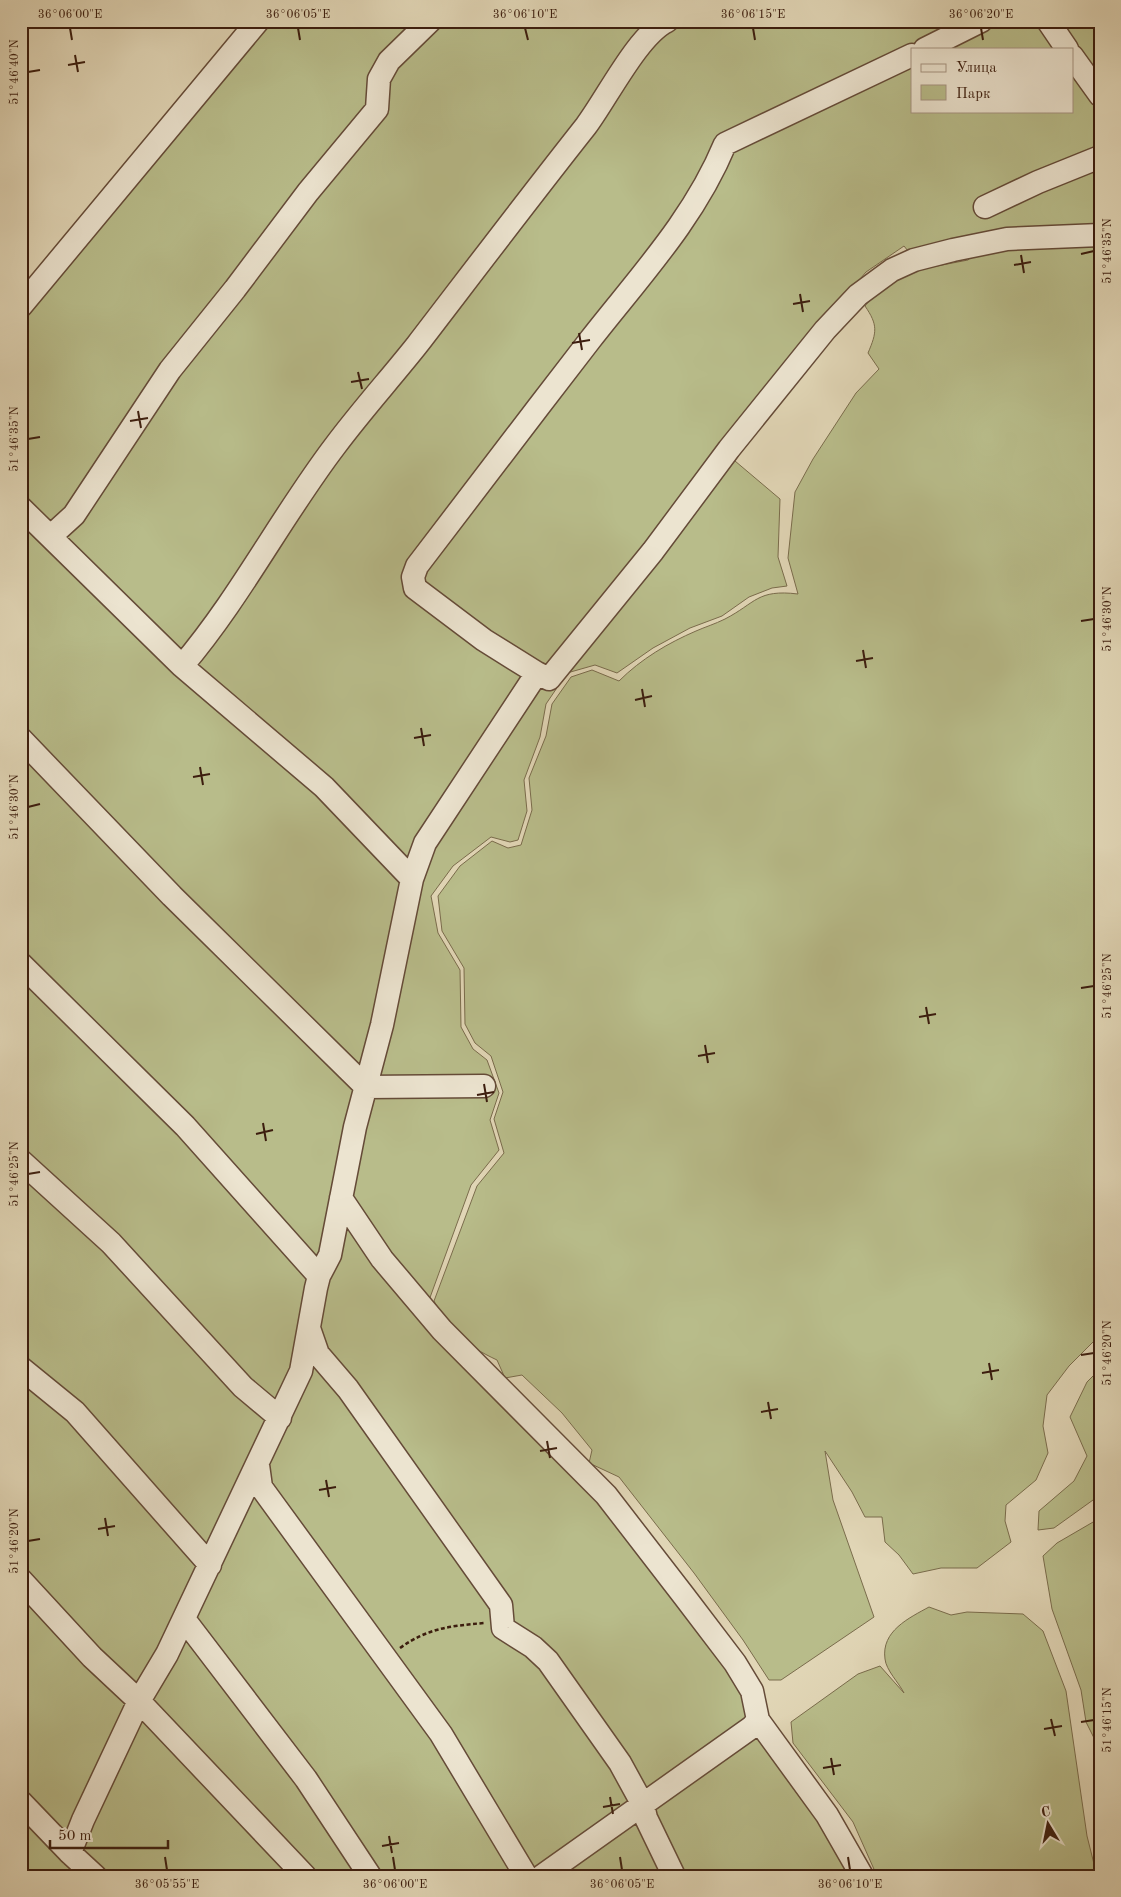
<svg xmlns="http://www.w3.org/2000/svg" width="1121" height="1897" viewBox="0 0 1121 1897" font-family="'Old Standard TT',serif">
<rect width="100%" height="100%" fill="#e1d6b6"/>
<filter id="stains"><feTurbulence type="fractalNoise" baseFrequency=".004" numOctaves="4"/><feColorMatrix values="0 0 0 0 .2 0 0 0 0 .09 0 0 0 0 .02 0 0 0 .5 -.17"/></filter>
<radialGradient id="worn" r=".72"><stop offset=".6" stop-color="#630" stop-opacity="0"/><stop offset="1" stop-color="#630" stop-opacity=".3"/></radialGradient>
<path fill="#b8bc8a" stroke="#7a6c4c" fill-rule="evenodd" d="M264 21H1100V230L912 256 904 246 866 272 812 335 722 450 780 499 778 557 787 586 772 588 749 597 722 616 690 628 653 648 617 673 595 665 567 673 546 704 540 737 524 780 527 811 518 840 510 842 491 837 453 866 431 896 438 933 460 970 461 1027 473 1049 487 1060 499 1093 490 1120 499 1150 471 1185 424 1314 608 1505 736 1673 856 1876H21V314ZM912 49H1072V111H912Z
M1055 242 1100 248V1335L1069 1366 1047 1395 1043 1426 1048 1453 1036 1480 1006 1505 1005 1521 1011 1542 977 1568H941L913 1574 899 1555 885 1542 882 1517H865L852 1492 825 1451 833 1500 874 1617 781 1680H769L743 1640 694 1573 619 1477 589 1463 592 1450 562 1413 522 1375 505 1378 497 1360C465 1345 450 1332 434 1301L477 1186 504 1153 494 1119 503 1092 491 1056 475 1043 465 1024 464 968 442 931 438 896 460 866 492 841 508 848 521 845 532 810 529 778 546 736 552 704 571 677 592 670 619 681C641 659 668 643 696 631 705 627 715 624 725 619 756 603 757 589 798 594L788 558 795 492 813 459 856 393 879 369 868 353C877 332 878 325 865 306L884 283 911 271 968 260 978 251Z
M1100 1369V1495L1054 1528 1038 1530 1039 1511 1074 1481 1087 1456 1070 1417 1087 1382Z
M1100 1518V1775L1096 1742 1086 1722 1081 1690 1052 1609 1043 1556 1057 1543Z
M929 1607 951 1615 967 1612 1023 1614 1043 1631 1066 1691 1087 1836 1097 1876H877L853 1822 793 1743 791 1722 858 1674 880 1666 904 1693C899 1683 886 1670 885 1659 881 1631 909 1618 929 1607Z"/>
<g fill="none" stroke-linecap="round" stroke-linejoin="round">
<defs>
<path id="minor" d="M1048 21 1067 49
M925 49 981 21
M1072 56 1100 95
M985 207 1038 182 1100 157
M21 306 258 21
M21 508 182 666 324 787 412 879
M51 536 74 515 170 370 235 289 308 192 377 109 379 79 389 61 430 21
M182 666C240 598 281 517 335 446 361 411 390 379 417 345 473 272 529 198 586 126 607 98 638 35 667 21
M537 673 484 640 415 588 413 577 417 566C475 490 532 415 590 340 640 276 694 219 725 144L912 55
M21 739 172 896 366 1087 484 1086
M21 964 185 1126 319 1276
M21 1161 111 1243 243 1387 280 1418
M341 1198 382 1259 442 1330 606 1495 684 1596 735 1663 752 1691 758 1720 827 1815 862 1876
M309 1328 318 1354 348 1389 501 1605 503 1628 533 1647 548 1661 620 1763 643 1805 646 1818 674 1876
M21 1368 75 1412 210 1565
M258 1465 261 1487 441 1734 526 1876
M21 1580 92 1657 139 1701 305 1876
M184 1619 306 1779 370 1876
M21 1802 70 1853
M95 1876 70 1853 83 1820 139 1701 167 1654 301 1371 316 1288 319 1276 330 1255 355 1127 382 1025 412 879 425 843 537 673 549 679 653 551 729 449 825 330 858 295 892 270 914 260 953 250 1007 239 1100 235
M542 1876 752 1727 758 1720"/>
</defs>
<use href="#minor" stroke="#654b38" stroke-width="25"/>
<path stroke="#3c1d0e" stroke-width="2.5" stroke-dasharray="4 2.5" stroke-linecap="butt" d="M400 1648C428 1628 450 1626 484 1623"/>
<use href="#minor" stroke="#ece4d0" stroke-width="22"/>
</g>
<path fill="none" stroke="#3c1d0e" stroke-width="2" d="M70 28 72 40M298 28 300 40M525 28 528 40M753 28 755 40M981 28 983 40M75 55 78 72M68 65 85 62M28 72 40 70M1081 254 1094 251M1021 255 1024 273M1014 265 1031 262M800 294 803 312M793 304 810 301M579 333 582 350M572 343 590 340M358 372 362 389M351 382 369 379M138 411 141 428M130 421 148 418M28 439 40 437M1081 621 1094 619M863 650 866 668M856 661 873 658M642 689 645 707M635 700 652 696M421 728 424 746M414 738 431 735M200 767 203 785M193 777 210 774M28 807 40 804M1081 988 1094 986M926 1007 929 1024M919 1017 936 1014M705 1045 708 1063M698 1056 715 1053M484 1084 487 1102M477 1095 494 1092M263 1123 266 1141M256 1134 273 1130M28 1174 40 1172M1081 1355 1094 1353M989 1363 992 1380M982 1373 999 1370M768 1402 771 1419M761 1412 778 1409M547 1441 550 1458M540 1451 557 1448M326 1480 329 1497M319 1490 336 1487M105 1518 108 1536M98 1529 115 1526M28 1541 40 1539M1051 1719 1055 1736M1081 1722 1094 1720M1044 1729 1062 1726M831 1758 834 1775M823 1768 841 1765M610 1797 613 1814M603 1807 620 1804M389 1836 392 1853M382 1846 399 1843M165 1857 167 1870M393 1857 395 1870M620 1857 622 1870M848 1857 850 1870"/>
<rect width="1121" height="1897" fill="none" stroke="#e1d6b6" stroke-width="55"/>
<rect x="911" y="48" width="162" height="65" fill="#ece4d0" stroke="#a69482"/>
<rect x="921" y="64" width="25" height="8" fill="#ece4d0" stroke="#a69482"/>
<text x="956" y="72" font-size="15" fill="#3c1d0e">Улица</text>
<rect x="921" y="85" width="25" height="15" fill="#b8bc8a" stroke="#a69482"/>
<text x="956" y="98" font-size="15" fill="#3c1d0e">Парк</text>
<g transform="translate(1048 1824) rotate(350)" stroke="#ece4d0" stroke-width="4" paint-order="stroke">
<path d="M0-4L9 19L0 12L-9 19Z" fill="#3c1d0e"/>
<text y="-8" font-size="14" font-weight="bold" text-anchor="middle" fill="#3c1d0e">С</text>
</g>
<path d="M50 1840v8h118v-8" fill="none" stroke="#3c1d0e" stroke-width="2.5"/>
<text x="58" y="1840" font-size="15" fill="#3c1d0e" stroke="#ece4d0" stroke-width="4" paint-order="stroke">50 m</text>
<rect x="28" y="28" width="1066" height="1842" fill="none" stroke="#3c1d0e" stroke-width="2"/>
<g font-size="12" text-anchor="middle" fill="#3c1d0e">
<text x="70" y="18">36°06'00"E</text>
<text x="298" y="18">36°06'05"E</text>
<text x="525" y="18">36°06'10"E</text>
<text x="753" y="18">36°06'15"E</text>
<text x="981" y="18">36°06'20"E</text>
<text transform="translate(14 72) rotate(-90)" y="4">51°46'40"N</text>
<text transform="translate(1107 251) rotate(-90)" y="4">51°46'35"N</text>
<text transform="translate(14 439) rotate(-90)" y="4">51°46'35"N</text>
<text transform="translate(1107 619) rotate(-90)" y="4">51°46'30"N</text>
<text transform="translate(14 807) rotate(-90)" y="4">51°46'30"N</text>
<text transform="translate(1107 986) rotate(-90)" y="4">51°46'25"N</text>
<text transform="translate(14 1174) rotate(-90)" y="4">51°46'25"N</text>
<text transform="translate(1107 1353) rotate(-90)" y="4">51°46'20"N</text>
<text transform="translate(14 1541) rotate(-90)" y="4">51°46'20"N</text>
<text transform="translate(1107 1720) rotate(-90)" y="4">51°46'15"N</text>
<text x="167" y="1888">36°05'55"E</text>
<text x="395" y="1888">36°06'00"E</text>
<text x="622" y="1888">36°06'05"E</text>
<text x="850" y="1888">36°06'10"E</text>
</g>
<rect width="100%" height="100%" filter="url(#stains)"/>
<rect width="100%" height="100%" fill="url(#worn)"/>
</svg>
